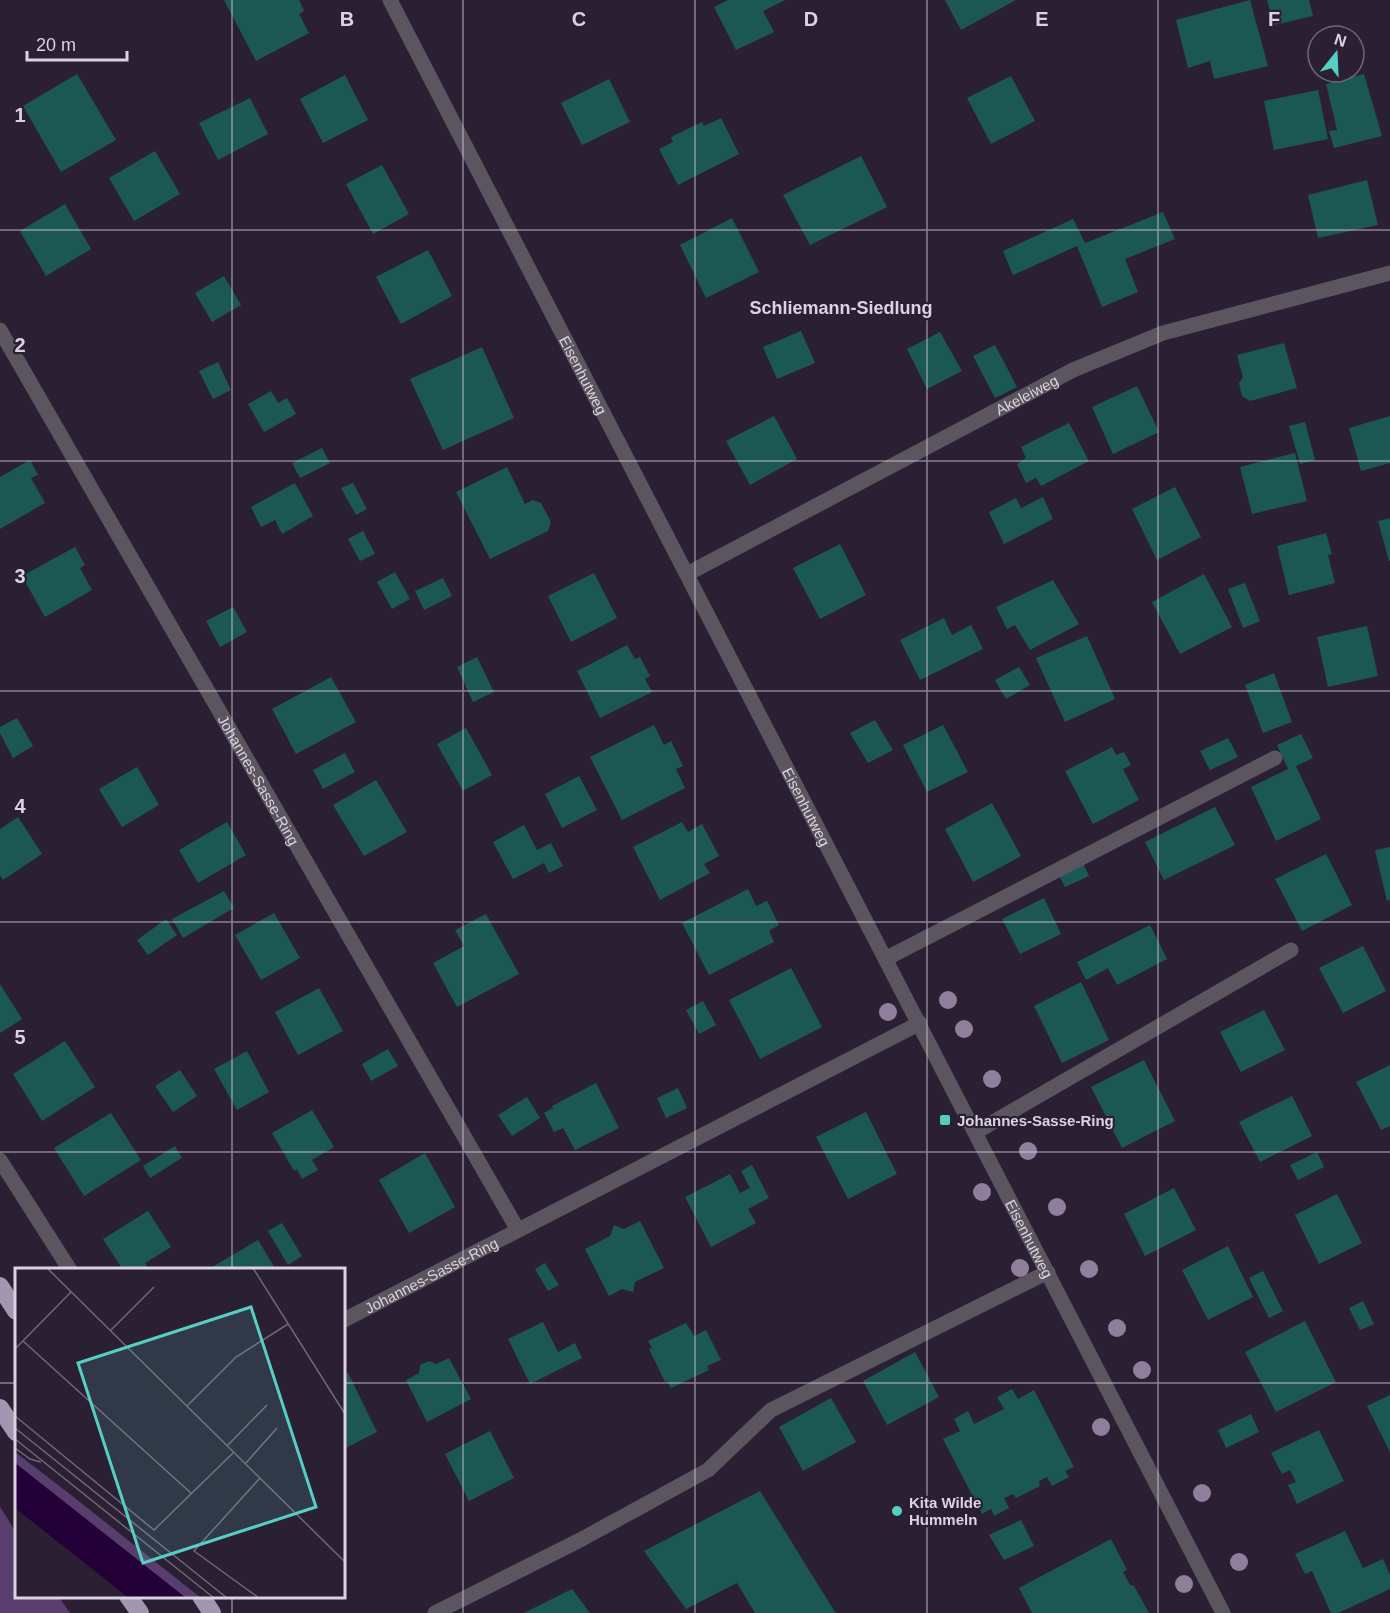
<svg xmlns="http://www.w3.org/2000/svg" width="1390" height="1613" viewBox="0 0 1390 1613" font-family="Arial,sans-serif">
<rect width="100%" height="100%" fill="#2b1f34"/>
<path fill="#593d6e" d="M0 1507 16 1532V1596L59 1597 70 1613H0Z"/>
<path fill="#1c5853" d="M224 0H299L304 11 299 14 309 33 256 61Z
M728 0H785L763 11 774 32 736 50 714 7Z
M945 0H1016L961 30Z
M1250 0 1268 66 1214 79 1210 61 1188 68 1176 20Z
M1267 0H1309L1313 16 1274 25Z
M77 74 116 140 61 172 23 106Z
M1364 74 1382 136 1334 148 1329 131 1337 130 1326 84Z
M345 75 368 120 323 143 300 99Z
M1011 76 1035 121 991 144 967 98Z
M609 79 630 122 582 145 561 103Z
M1318 90 1328 139 1274 150 1264 101Z
M250 98 268 134 218 160 199 123Z
M721 118 739 154 678 185 659 149 673 142 671 137 702 122 704 126Z
M155 151 180 194 134 221 109 178Z
M861 156 887 207 810 245 783 195Z
M382 165 409 214 373 234 346 184Z
M1367 180 1378 225 1318 238 1308 195Z
M65 204 91 249 46 276 20 231Z
M1163 212 1175 239 1125 259 1138 292 1102 307 1077 246 1013 275 1003 251 1073 219 1085 243Z
M732 218 759 272 706 298 680 245Z
M428 250 452 296 401 324 376 277Z
M224 276 241 305 212 322 195 293Z
M801 331 815 363 777 379 763 347Z
M940 332 962 371 927 389 907 349Z
M1284 343 1297 388 1250 401 1242 396 1239 383 1243 377 1237 355Z
M995 345 1017 387 995 398 973 356Z
M482 347 514 418 443 450 410 379Z
M218 362 231 390 213 399 199 371Z
M1137 386 1159 432 1113 454 1092 407Z
M271 391 278 403 287 398 296 414 264 432 248 404Z
M774 416 797 459 750 485 726 441Z
M1390 416V463L1361 471 1349 428Z
M1305 422 1315 460 1300 464 1289 426Z
M1069 423 1089 461 1041 486 1036 478 1026 483 1017 464 1026 458 1021 447Z
M322 448 330 463 300 478 292 463Z
M1295 453 1307 501 1252 514 1240 467Z
M30 460 38 475 31 478 45 503 0 529V477Z
M507 467 525 504 533 500 541 503 551 522 548 531 490 559 456 492Z
M295 483 313 516 282 534 275 520 261 527 251 507Z
M353 483 367 509 356 515 341 488Z
M1175 487 1201 537 1157 560 1132 509Z
M1043 497 1053 519 1004 544 989 512 1016 498 1021 508Z
M1390 518V561H1389L1378 521Z
M363 531 375 554 360 561 348 539Z
M1326 533 1332 554 1328 555 1335 583 1289 595 1277 546Z
M840 544 866 595 820 619 793 568Z
M75 547 85 565 80 568 92 590 45 617 22 576Z
M395 572 410 599 392 609 377 582Z
M594 573 617 618 571 642 548 596Z
M1204 574 1232 627 1180 654 1152 602Z
M443 578 452 596 424 610 415 591Z
M1053 580 1079 624 1030 650 1015 625 1007 629 996 607Z
M1245 583 1260 621 1243 628 1228 589Z
M233 607 247 632 220 647 206 621Z
M944 618 952 635 971 625 983 649 920 680 900 640Z
M1367 626 1378 676 1328 687 1317 637Z
M1087 636 1115 699 1065 722 1036 658Z
M627 645 635 659 640 657 650 676 645 679 652 692 600 718 577 671Z
M477 657 494 692 473 702 457 667Z
M1019 667 1030 685 1006 699 995 680Z
M1274 673 1292 722 1263 733 1245 685Z
M331 677 356 722 296 754 272 709Z
M17 718 33 746 13 758 0 733V727Z
M875 720 893 750 868 763 850 733Z
M654 725 664 745 671 741 683 766 676 769 685 788 622 820 590 757Z
M943 725 968 772 927 792 903 745Z
M466 728 492 775 463 791 437 744Z
M1301 734 1313 758 1296 766 1321 819 1276 841 1251 787 1288 769 1277 745Z
M1228 738 1238 757 1210 770 1200 751Z
M1112 747 1116 755 1124 752 1131 765 1123 769 1139 800 1093 824 1065 771Z
M345 753 355 772 323 789 313 770Z
M137 767 159 805 122 827 99 789Z
M579 776 597 810 562 828 545 794Z
M376 780 407 832 364 856 333 805Z
M992 803 1021 856 973 882 945 829Z
M1215 807 1235 845 1164 880 1145 842Z
M18 817 42 854 3 880 0 875V829Z
M227 822 246 855 198 883 179 850Z
M682 822 688 832 702 824 719 856 704 864 710 873 660 900 633 847Z
M524 825 537 850 551 843 563 866 549 873 544 863 513 879 493 842Z
M1390 847V900L1387 901 1375 850Z
M1326 854 1352 905 1302 931 1275 879Z
M1082 861 1089 876 1065 887 1058 873Z
M748 889 756 906 767 901 779 925 769 931 774 942 709 975 682 923Z
M224 891 234 908 183 938 172 919Z
M1044 898 1061 934 1020 954 1002 919Z
M274 913 300 958 261 980 235 935Z
M486 914 519 974 457 1007 433 963 464 946 455 930Z
M166 919 177 935 148 955 137 940Z
M1150 925 1167 959 1117 985 1108 968 1086 980 1077 962Z
M1363 946 1386 991 1343 1013 1319 968Z
M791 968 822 1027 760 1059 729 1000Z
M1081 982 1109 1040 1062 1063 1034 1006Z
M0 984 22 1019 0 1033Z
M319 988 343 1031 298 1055 275 1012Z
M703 1001 716 1025 699 1034 686 1010Z
M1264 1010 1285 1050 1241 1072 1220 1032Z
M65 1041 95 1087 42 1121 13 1074Z
M388 1049 398 1066 371 1081 362 1064Z
M247 1051 269 1092 237 1110 214 1069Z
M1144 1060 1175 1121 1122 1148 1091 1087Z
M1390 1065V1126L1381 1130 1356 1082Z
M180 1070 197 1096 173 1112 155 1086Z
M596 1083 619 1128 575 1150 563 1128 554 1132 544 1113 553 1108 552 1106Z
M678 1088 687 1108 666 1118 657 1098Z
M1292 1096 1312 1136 1260 1162 1239 1122Z
M527 1097 540 1118 512 1136 498 1115Z
M312 1110 334 1147 312 1160 318 1170 302 1179 297 1169 294 1171 272 1133Z
M866 1112 897 1174 848 1199 816 1137Z
M111 1113 141 1160 84 1196 54 1148Z
M175 1146 182 1158 150 1178 143 1166Z
M1317 1152 1324 1167 1298 1180 1290 1165Z
M425 1153 455 1207 409 1233 379 1180Z
M752 1165 769 1198 748 1209 756 1223 711 1247 685 1197 730 1174 740 1193 750 1188 741 1171Z
M1174 1188 1196 1230 1145 1256 1124 1214Z
M1337 1194 1362 1243 1319 1264 1295 1215Z
M148 1211 171 1247 145 1263 149 1270H123L103 1239Z
M640 1221 664 1268 635 1282 633 1292 622 1289 609 1296 585 1249 610 1236 614 1225 624 1229Z
M282 1223 302 1256 288 1265 268 1231Z
M258 1240 276 1270H213L212 1267Z
M1228 1246 1253 1297 1208 1320 1182 1270Z
M545 1263 559 1285 548 1291 535 1269Z
M1263 1271 1283 1311 1269 1318 1249 1278Z
M1363 1301 1374 1324 1360 1330 1349 1308Z
M1305 1321 1336 1382 1276 1412 1245 1352Z
M543 1322 558 1352 575 1343 582 1358 530 1384 508 1339Z
M686 1323 694 1336 706 1330 721 1360 707 1366 709 1370 671 1388 667 1381 665 1382 649 1349 652 1348 648 1341Z
M915 1352 939 1397 887 1425 863 1381Z
M449 1358 471 1399 427 1422 406 1380 419 1373 420 1365 429 1361 436 1364Z
M348 1373 377 1432 344 1449V1375Z
M1012 1389 1018 1399 1034 1390 1074 1467 1065 1471 1069 1477 1052 1486 1047 1477 1039 1481 1040 1486 1016 1498 1013 1494 1004 1498 1009 1508 994 1516 991 1509 982 1514 943 1439 960 1431 954 1419 968 1411 974 1424 1004 1409 997 1397Z
M1390 1395V1452L1367 1406Z
M831 1398 856 1442 803 1471 779 1427Z
M1251 1414 1259 1432 1226 1448 1218 1430Z
M1319 1430 1344 1481 1297 1504 1288 1485 1296 1482 1290 1470 1282 1474 1271 1453Z
M490 1431 514 1478 469 1501 445 1454Z
M760 1491 830 1604 836 1613H755L737 1583 686 1609 644 1551Z
M1021 1520 1034 1546 1004 1560 989 1535Z
M1345 1531 1363 1568 1383 1559 1390 1575V1589L1338 1613H1331L1312 1571 1305 1574 1295 1554Z
M1111 1539 1127 1570 1123 1572 1130 1585 1134 1586 1149 1613H1032L1019 1588Z
M572 1589 590 1613H524Z"/>
<g fill="none" stroke-linecap="round" stroke-linejoin="round">
<g stroke="#5a555f" stroke-width="15">
<path id="s1" d="M390 0 1223 1613"/>
<path id="s2" d="M0 330 518 1230"/>
<path id="s3" d="M687 574 1073 370 1163 333 1390 273"/>
<path d="M887 958 1275 758"/>
<path d="M976 1132 1291 950"/>
<path d="M0 1160 70 1270"/>
<path id="s4" d="M344 1320 920 1023"/>
<path d="M435 1613 582 1539 708 1470 771 1410 1048 1272"/>
</g>
<path stroke="#a496b0" stroke-width="18" d="M0 1286 16 1311
M0 1408 16 1432
M128 1596 140 1613
M201 1596 212 1613"/>
</g>
<g fill="#907f9c">
<circle cx="948" cy="1000" r="9"/>
<circle cx="888" cy="1012" r="9"/>
<circle cx="964" cy="1029" r="9"/>
<circle cx="992" cy="1079" r="9"/>
<circle cx="1028" cy="1151" r="9"/>
<circle cx="982" cy="1192" r="9"/>
<circle cx="1057" cy="1207" r="9"/>
<circle cx="1020" cy="1268" r="9"/>
<circle cx="1089" cy="1269" r="9"/>
<circle cx="1117" cy="1328" r="9"/>
<circle cx="1142" cy="1370" r="9"/>
<circle cx="1101" cy="1427" r="9"/>
<circle cx="1202" cy="1493" r="9"/>
<circle cx="1239" cy="1562" r="9"/>
<circle cx="1184" cy="1584" r="9"/>
</g>
<path fill="none" stroke="#dbd3e1" stroke-width="1.5" stroke-opacity="0.55" d="M232 0V1270M463 0V1613M695 0V1613M927 0V1613M1158 0V1613M0 230H1390M0 461H1390M0 691H1390M0 922H1390M0 1152H1390M0 1383H16M344 1383H1390M232 1596V1613"/>
<g fill="#56cec3" stroke="#2b1f34" stroke-width="2">
<rect x="939" y="1114" width="12" height="12" rx="3"/>
<circle cx="897" cy="1511" r="6"/>
</g>
<g text-anchor="middle" dominant-baseline="central" stroke-width="4.5" stroke-linejoin="round" paint-order="stroke">
<g font-size="15" fill="#dbd3e1" stroke="#2b1f34">
<text stroke="none"><textPath href="#s1" startOffset="422">Eisenhutweg</textPath></text>
<text stroke="none"><textPath href="#s3" startOffset="384">Akeleiweg</textPath></text>
<text stroke="none"><textPath href="#s2" startOffset="519">Johannes-Sasse-Ring</textPath></text>
<text stroke="none"><textPath href="#s1" startOffset="908">Eisenhutweg</textPath></text>
<text stroke="none"><textPath href="#s1" startOffset="1394">Eisenhutweg</textPath></text>
<text stroke="none"><textPath href="#s4" startOffset="98">Johannes-Sasse-Ring</textPath></text>
</g>
<g font-size="15" font-weight="bold" fill="#dbd3e1" stroke="#2b1f34" text-anchor="start">
<text x="957" y="1120">Johannes-Sasse-Ring</text>
<text x="909" y="1502">Kita Wilde<tspan x="909" dy="17">Hummeln</tspan></text>
</g>
<g font-size="18" font-weight="bold" fill="#dbd3e1" stroke="#2b1f34">
<text x="841" y="308">Schliemann-Siedlung</text>
</g>
</g>
<g transform="translate(15 1268)">
<rect width="330" height="330" fill="#2b1f34"/>
<path d="M0 184 56 227 186 330H171L0 195Z" fill="#593d6e"/>
<path d="M0 195 171 330H114L0 240Z" fill="#230037"/>
<path fill="none" stroke="#716779" stroke-width="1.5" d="M32 0 330 294M238 0 330 146M95 63 139 19M8 73 177 226M0 81 56 24M172 138 221 89 273 56M0 148 139 262 219 184M0 160 212 330M0 171 199 330M212 178 252 137M0 180 15 191 26 194M230 196 262 160M244 330 179 283 245 210"/>
<path fill="#56cec3" fill-opacity="0.15" stroke="#56cec3" stroke-width="3" d="M236 39 301 239 128 295 63 95Z"/>
<rect width="330" height="330" fill="none" stroke="#dbd3e1" stroke-width="3"/>
</g>
<g font-size="20" text-anchor="middle" font-weight="bold" fill="#dbd3e1" stroke="#2b1f34" stroke-width="4.5" stroke-linejoin="round" paint-order="stroke">
<text x="347" y="26">B</text>
<text x="579" y="26">C</text>
<text x="811" y="26">D</text>
<text x="1042" y="26">E</text>
<text x="1274" y="26">F</text>
<text x="20" y="122">1</text>
<text x="20" y="352">2</text>
<text x="20" y="583">3</text>
<text x="20" y="813">4</text>
<text x="20" y="1044">5</text>
</g>
<g transform="translate(1336 54) rotate(18)"><circle r="28" fill="#2b1f34" stroke="#716779" stroke-width="1.5"/>
<path d="M0-4.5L10 22L0 15L-10 22Z" fill="#56cec3"/>
<text y="-9" font-size="16" font-weight="bold" text-anchor="middle" fill="#dbd3e1">N</text>
</g>
<path d="M27 51v9h100v-9" fill="none" stroke="#dbd3e1" stroke-width="3"/>
<text x="36" y="51" font-size="18" fill="#dbd3e1" stroke="#2b1f34" stroke-width="4.5" paint-order="stroke">20 m</text>
</svg>
